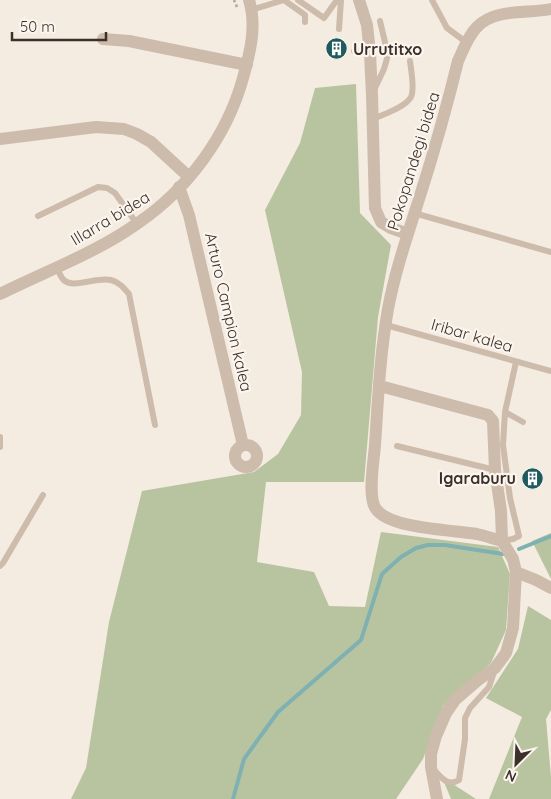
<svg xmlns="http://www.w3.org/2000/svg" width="551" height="799" viewBox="0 0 551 799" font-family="Quicksand,sans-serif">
<rect width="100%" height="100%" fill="#f4ebe1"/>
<path fill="#b8c4a0" d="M356 84 360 213 391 245 378 317 364 482H266L257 562 314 572 329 606 365 607 381 532 498 547 510 574 506 630 491 663 443 706 423 759 396 799H71L86 768 109 622 142 491 254 472 278 454 301 415 302 372 265 210 300 143 315 88Z
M551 533V579L532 541Z
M528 606 551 620V710L546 719 551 777V799H489L522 717 486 698 518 649Z
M442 777 476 799H451Z"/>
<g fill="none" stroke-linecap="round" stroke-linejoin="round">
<path stroke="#7fb0b2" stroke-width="4" d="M519 549 551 536
M233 799 244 759 278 712 361 640 382 574 401 557 416 548 428 545H445L503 554"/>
<path stroke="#b9a596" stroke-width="2.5" stroke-dasharray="2.5 2.5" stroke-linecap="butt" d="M234 0 237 7"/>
<path stroke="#cdbbac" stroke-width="6" d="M284 0 305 15V22
M298 0 324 18 337 0
M432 0 447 28 466 42
M251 10 284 0
M339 29 341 0
M354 51 370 53
M375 88 384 69 388 55 380 21
M373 119C382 115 406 107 411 97 415 89 411 70 410 61
M414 213 551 252
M38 216 98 187 107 188 115 193 137 224
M57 267C58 270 60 275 62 278 71 291 96 276 111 280 119 282 124 288 129 294L155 425
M386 325 551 371
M505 412 523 422
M0 437V447
M397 446 495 470
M502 541 513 539 519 536 510 498 503 445 505 412 516 362
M0 566 3 563 43 495
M434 770C442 778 448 787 459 780L465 739V718L470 708 489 687 494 672"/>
<path stroke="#cdbbac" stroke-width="12" d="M359 0 367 25 370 53 372 95 375 208 381 222 391 228 408 234
M103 39 129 41 247 65
M0 139 96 127 124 129 137 134 151 142 189 177
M179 187 189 215 243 445
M0 294C46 271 96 253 138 223 188 189 227 136 243 78 250 53 257 26 249 0
M380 386 473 411 488 415 493 421 495 470 501 511 502 541
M235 456a11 11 0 1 1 22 0a11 11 0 1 1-22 0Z
M516 572 536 580 551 588
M437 799 431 767V754L436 736 446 713 455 700 477 681 495 668 506 653 513 628 516 572 513 559 502 541C494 539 486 536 477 534 453 530 390 529 376 509 367 497 374 460 375 445 378 400 380 354 388 309 395 271 408 234 420 196 434 152 447 106 458 61 463 50 468 36 477 27 495 8 527 14 551 9"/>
</g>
<defs>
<symbol id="building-disc" viewBox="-11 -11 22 22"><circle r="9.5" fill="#1f5a5e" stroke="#fbf5ee"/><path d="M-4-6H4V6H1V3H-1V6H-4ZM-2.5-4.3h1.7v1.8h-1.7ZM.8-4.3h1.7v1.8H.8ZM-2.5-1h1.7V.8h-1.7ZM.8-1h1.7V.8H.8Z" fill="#fff"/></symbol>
</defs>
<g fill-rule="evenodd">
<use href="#building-disc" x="324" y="36" width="25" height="25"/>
<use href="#building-disc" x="520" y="466" width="25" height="25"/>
</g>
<g text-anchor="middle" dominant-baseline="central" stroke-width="4.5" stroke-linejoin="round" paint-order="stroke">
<g font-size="16" font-weight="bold" fill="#3b302b" stroke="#fbf5ee" text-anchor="start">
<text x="353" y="49">Urrutitxo</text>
<text x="516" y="478" text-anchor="end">Igaraburu</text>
</g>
<g font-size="16" fill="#3b302b" stroke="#fbf5ee">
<text transform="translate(413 161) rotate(-73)">Pokopandegi bidea</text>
<text transform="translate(110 218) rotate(-31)">Illarra bidea</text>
<text transform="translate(229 312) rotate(77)">Arturo Campion kalea</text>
<text transform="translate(472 335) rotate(16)">Iribar kalea</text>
</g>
</g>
<g transform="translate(516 764) rotate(204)" stroke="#fbf5ee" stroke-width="4" paint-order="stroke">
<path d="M0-4L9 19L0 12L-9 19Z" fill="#3b302b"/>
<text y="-8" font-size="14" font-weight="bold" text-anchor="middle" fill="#3b302b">N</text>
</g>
<path d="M12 32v8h94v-8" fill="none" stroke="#3b302b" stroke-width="2.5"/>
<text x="20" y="32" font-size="15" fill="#3b302b" stroke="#fbf5ee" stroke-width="4" paint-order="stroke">50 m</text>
</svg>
